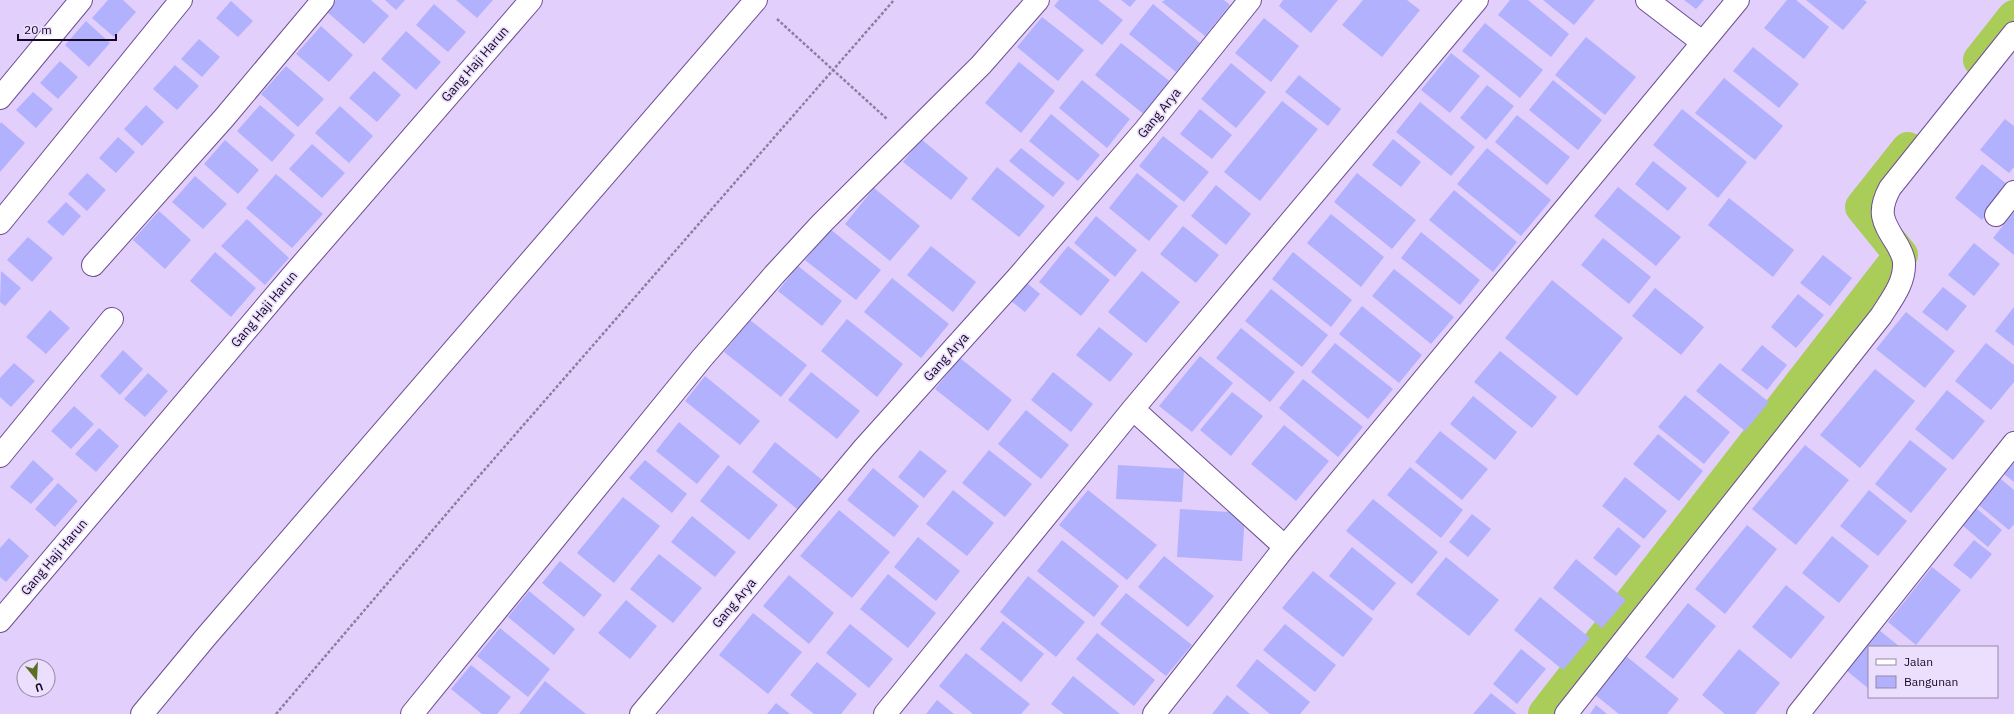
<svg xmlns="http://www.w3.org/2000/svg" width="2014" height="714" viewBox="0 0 2014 714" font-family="'IBM Plex Sans',sans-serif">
<rect width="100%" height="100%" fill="#e2cffc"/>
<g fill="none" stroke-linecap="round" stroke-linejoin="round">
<path stroke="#aacc59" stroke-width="34" d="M1980 60 2014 17
M1545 714 1901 255 1862 207 1908 149"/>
</g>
<path fill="#b2b1fe" d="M108 0H123L136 12 114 37 92 18Z
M336 0H371L389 16 364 44 326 11Z
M385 0H405L396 10Z
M456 0H493L477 18Z
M1059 0H1098L1123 20 1102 45 1054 6Z
M1121 0H1136L1130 7Z
M1165 0H1224L1230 5 1205 36 1162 2Z
M1283 0H1338L1311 33 1279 6Z
M1363 0H1407L1420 10 1382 57 1342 25Z
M1510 0H1528L1569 34 1551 57 1498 15Z
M1543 0H1595L1574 25Z
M1684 0H1704L1696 9Z
M1787 0H1796L1829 27 1804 59 1764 28Z
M1806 0H1864L1867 2 1843 30Z
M231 1 253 21 238 37 216 18Z
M434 4 466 32 448 52 416 25Z
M1153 4 1200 43 1176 72 1129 34Z
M1042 17 1084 50 1058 81 1017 47Z
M1264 18 1299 46 1271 82 1235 53Z
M86 21 110 43 89 67 65 45Z
M1485 23 1543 70 1520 98 1462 51Z
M321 26 353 55 329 82 296 54Z
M406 31 441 62 416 90 381 59Z
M1586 37 1636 77 1605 115 1555 75Z
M199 39 220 57 202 77 181 59Z
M1121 43 1172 83 1146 116 1095 75Z
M1753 47 1799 84 1779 108 1733 71Z
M1451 53 1480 76 1450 113 1421 90Z
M60 61 78 77 58 99 40 83Z
M1019 62 1055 91 1021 133 985 103Z
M1231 63 1266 92 1236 128 1201 99Z
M175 65 199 86 177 110 153 89Z
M286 66 324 99 298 127 261 94Z
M374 71 401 95 377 122 349 98Z
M1299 75 1341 109 1328 126 1285 92Z
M1724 78 1783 126 1755 160 1695 113Z
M1082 80 1130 119 1107 148 1059 108Z
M1553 80 1602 120 1578 150 1529 110Z
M1487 85 1514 106 1486 140 1460 118Z
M33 92 53 109 36 128 16 110Z
M1282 101 1318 129 1260 201 1224 172Z
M1420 102 1475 147 1451 176 1396 132Z
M146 105 164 122 142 146 124 129Z
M260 105 295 135 272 162 237 131Z
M340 106 373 136 349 163 315 133Z
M1200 109 1232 135 1212 159 1180 134Z
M1682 109 1747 162 1718 198 1653 145Z
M1051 114 1100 155 1078 181 1029 141Z
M1517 115 1570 157 1547 185 1495 142Z
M2005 119 2014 126V167L2009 173 1980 150Z
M1 122 25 143 0 172V124Z
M1163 136 1209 172 1184 202 1139 166Z
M118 137 135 152 116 173 99 158Z
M921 139 968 178 951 200 903 162Z
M1393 139 1421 162 1401 187 1372 165Z
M225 140 259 170 238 194 204 164Z
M312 144 345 173 322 198 289 169Z
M1021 148 1065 183 1053 197 1009 161Z
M1487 148 1551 200 1521 236 1457 184Z
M1653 161 1687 188 1668 211 1635 184Z
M1982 164 2009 186 1982 220 1955 198Z
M997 167 1045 206 1019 237 971 199Z
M87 173 106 190 87 211 68 194Z
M1137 173 1178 206 1149 241 1109 208Z
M1357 173 1416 220 1392 249 1334 202Z
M276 174 323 214 292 248 246 208Z
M195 176 227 204 203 229 172 202Z
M1216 185 1251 214 1226 245 1191 216Z
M1618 187 1681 237 1656 266 1594 216Z
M874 188 920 226 890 261 845 224Z
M1454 190 1517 242 1493 272 1429 220Z
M1729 198 1794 250 1773 277 1708 225Z
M66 202 81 216 63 236 47 222Z
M159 211 191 240 165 269 133 240Z
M2014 212V255L1993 238Z
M1331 214 1384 257 1361 287 1307 243Z
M1096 216 1137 250 1115 277 1074 243Z
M247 219 289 258 265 285 221 246Z
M1183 226 1219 255 1196 283 1160 254Z
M830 229 881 270 856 300 805 260Z
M1421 232 1480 280 1460 305 1401 258Z
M28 237 53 258 32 282 7 260Z
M1603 238 1651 277 1629 304 1581 265Z
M1974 243 2000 264 1974 296 1948 275Z
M931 246 976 282 953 312 907 275Z
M1068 246 1110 280 1081 316 1039 282Z
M215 252 256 288 231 317 190 281Z
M1293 252 1352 300 1331 327 1272 279Z
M1823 255 1852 278 1830 306 1800 283Z
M798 266 842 301 822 326 778 291Z
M1394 269 1454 317 1431 344 1372 296Z
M1 271 21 288 5 306 0 302Z
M1142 271 1180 302 1146 343 1108 312Z
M892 278 949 324 921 358 864 312Z
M1021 278 1040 294 1025 312 1006 297Z
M1552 280 1623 338 1577 396 1505 338Z
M1943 287 1967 306 1947 331 1922 312Z
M1655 288 1704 327 1681 355 1632 316Z
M1271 289 1328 335 1302 367 1245 321Z
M1798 294 1824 315 1796 348 1771 327Z
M1362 306 1422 355 1399 383 1339 334Z
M2014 307V346L1995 331Z
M50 310 70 328 46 354 26 337Z
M1906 312 1955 351 1925 388 1876 349Z
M847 319 903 364 877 397 821 351Z
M750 320 807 365 781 397 724 352Z
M1099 327 1133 354 1110 382 1076 355Z
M1241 328 1295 372 1270 402 1216 358Z
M1335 343 1393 389 1368 419 1311 372Z
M1986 343 2014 365V382L1991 410 1955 381Z
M1762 345 1787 365 1767 390 1741 370Z
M123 350 143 369 120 395 100 376Z
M1500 351 1557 397 1532 428 1474 382Z
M1200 356 1233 383 1192 432 1159 406Z
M960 358 1012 400 988 431 935 389Z
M14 363 35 381 11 407 0 397V378Z
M1720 363 1769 402 1745 431 1696 391Z
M1875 369 1915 401 1860 468 1820 435Z
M811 372 860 411 837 439 788 400Z
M1053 372 1093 404 1071 432 1031 400Z
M148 373 168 391 145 417 124 399Z
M705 376 760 421 740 445 685 401Z
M1303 379 1363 427 1338 457 1279 408Z
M1947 390 1985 421 1953 460 1915 429Z
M1232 392 1263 416 1231 456 1200 430Z
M1685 395 1730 432 1704 464 1658 427Z
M1473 396 1517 432 1495 460 1450 424Z
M74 406 94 424 71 449 51 431Z
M1026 410 1069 445 1041 479 998 444Z
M679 422 720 456 697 484 656 451Z
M1284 425 1329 461 1296 501 1251 464Z
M99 428 119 446 96 472 75 454Z
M1440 431 1488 469 1462 500 1415 462Z
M1658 434 1703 471 1679 501 1633 464Z
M1910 440 1947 469 1911 513 1875 484Z
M775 442 826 483 802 513 752 472Z
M1805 445 1849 480 1796 545 1752 509Z
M920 450 947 471 924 498 898 477Z
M989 450 1032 484 1005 517 962 483Z
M2014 454V482L2000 471Z
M33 460 54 479 31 504 10 487Z
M645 460 687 494 672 513 629 478Z
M728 465 778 505 749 540 700 501Z
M1118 465 1184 469 1182 502 1116 499Z
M1410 467 1463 510 1441 538 1387 495Z
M873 468 919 506 894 537 847 500Z
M1996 475 2014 490V524L2009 530 1975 502Z
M1625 477 1667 511 1644 539 1602 506Z
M58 483 78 501 55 527 35 509Z
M953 490 994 523 967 556 926 524Z
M1088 490 1157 545 1127 580 1059 525Z
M1869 490 1907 521 1878 556 1840 526Z
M623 497 660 526 614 583 577 553Z
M1373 499 1438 552 1412 584 1346 531Z
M1976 508 2002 530 1988 547 1962 525Z
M1180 509 1245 513 1242 561 1177 557Z
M839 510 890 552 852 598 800 556Z
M1472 514 1491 529 1468 557 1449 542Z
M692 516 736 552 715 577 671 542Z
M1747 525 1777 549 1725 614 1695 589Z
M1618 527 1641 546 1616 576 1593 558Z
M1832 536 1869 566 1839 603 1802 573Z
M918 537 960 571 936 601 894 567Z
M9 538 29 556 6 582 0 577V548Z
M1062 540 1119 586 1094 617 1037 571Z
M1974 540 1992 554 1971 579 1953 565Z
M1352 547 1396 583 1373 611 1329 576Z
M659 554 702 588 673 623 630 589Z
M1164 556 1214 596 1188 627 1138 587Z
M1446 557 1499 600 1469 636 1416 594Z
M1576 559 1626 600 1602 628 1553 588Z
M560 561 602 595 584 617 542 583Z
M1932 567 1961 590 1916 645 1888 622Z
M1313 571 1373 619 1343 657 1282 608Z
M888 574 936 613 908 648 860 609Z
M789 575 834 613 809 644 763 606Z
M1028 576 1085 622 1056 657 1000 612Z
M1786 585 1825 617 1791 659 1752 627Z
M529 591 575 629 554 655 508 617Z
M1126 593 1192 645 1166 676 1100 624Z
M1540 597 1590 638 1563 670 1514 630Z
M626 600 657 626 630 659 598 633Z
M1688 603 1716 626 1673 679 1645 657Z
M753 613 802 652 768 694 719 655Z
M1003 621 1044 654 1021 682 980 649Z
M850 624 893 659 869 688 826 653Z
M1285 624 1336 665 1315 692 1263 650Z
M500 628 550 669 528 697 477 656Z
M1879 630 1900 647H1869V689L1846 670Z
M1097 633 1155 680 1134 706 1076 659Z
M1521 649 1546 669 1517 704 1493 684Z
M1739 649 1780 683 1755 714H1725L1702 695Z
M966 653 1030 704 1021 714H973L939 686Z
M1626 656 1679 699 1667 714H1619L1594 694Z
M1257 659 1310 702 1300 714H1270L1236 686Z
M817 662 857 694 841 714H814L790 695Z
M471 665 511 697 497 714H482L451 689Z
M1073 676 1120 714H1064L1051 704Z
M545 681 586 714H519Z
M1491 693 1517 714H1473Z
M1227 695 1250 714H1212Z
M937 700 954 714H926Z
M776 703 790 714H767Z
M1596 705 1607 714H1590Z"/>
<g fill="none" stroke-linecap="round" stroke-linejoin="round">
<defs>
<path id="minor" d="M1647 0 1702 42
M0 98 81 0
M1996 215 2014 192
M0 223 181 0
M93 265 224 118 323 0
M1133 409 1285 547
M0 456 112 319
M0 621 292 276 531 0
M142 714 205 638 756 0
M412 714 702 358 774 275 822 223 981 65 1038 0
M641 714 864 448 1018 277 1145 130 1250 0
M885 714 1133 409 1477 0
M1154 714 1285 547 1738 0
M1566 714 1881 316C1891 300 1905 283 1904 263 1904 257 1901 252 1898 246 1884 223 1876 214 1890 188L2014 33
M1798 714 2014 443"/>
</defs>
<use href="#minor" stroke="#6d4e91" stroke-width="24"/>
<path stroke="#8e7da3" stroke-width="2.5" stroke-dasharray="3 2" stroke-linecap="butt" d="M777 19 887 119
M276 714 466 491 894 0"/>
<use href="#minor" stroke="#fff" stroke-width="22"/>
</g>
<g text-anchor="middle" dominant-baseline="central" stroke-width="3.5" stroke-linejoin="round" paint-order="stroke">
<g font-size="13" fill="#150822" stroke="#ecdffe">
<text transform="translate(475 64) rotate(-49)">Gang Haji Harun</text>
<text transform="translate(1159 113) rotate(-51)">Gang Arya</text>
<text transform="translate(264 309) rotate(-50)">Gang Haji Harun</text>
<text transform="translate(946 357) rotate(-48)">Gang Arya</text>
<text transform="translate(54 557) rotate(-50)">Gang Haji Harun</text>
<text transform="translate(734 603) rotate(-50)">Gang Arya</text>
</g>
</g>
<rect x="1868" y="646" width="130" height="52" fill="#ecdffe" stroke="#9689a6"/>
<rect x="1876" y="659" width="20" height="6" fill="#ffffff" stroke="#9689a6"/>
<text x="1904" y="666" font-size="12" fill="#150822">Jalan</text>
<rect x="1876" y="676" width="20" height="12" fill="#b2b1fe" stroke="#9689a6"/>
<text x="1904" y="686" font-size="12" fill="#150822">Bangunan</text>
<g transform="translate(36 678) rotate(162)"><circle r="19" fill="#ecdffe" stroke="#9689a6"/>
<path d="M0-3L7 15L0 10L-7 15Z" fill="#597020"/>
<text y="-6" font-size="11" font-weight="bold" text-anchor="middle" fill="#150822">U</text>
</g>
<path d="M18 34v6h98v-6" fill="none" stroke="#150822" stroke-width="2"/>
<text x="24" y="34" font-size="12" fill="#150822" stroke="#ecdffe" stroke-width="3" paint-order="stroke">20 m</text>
</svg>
